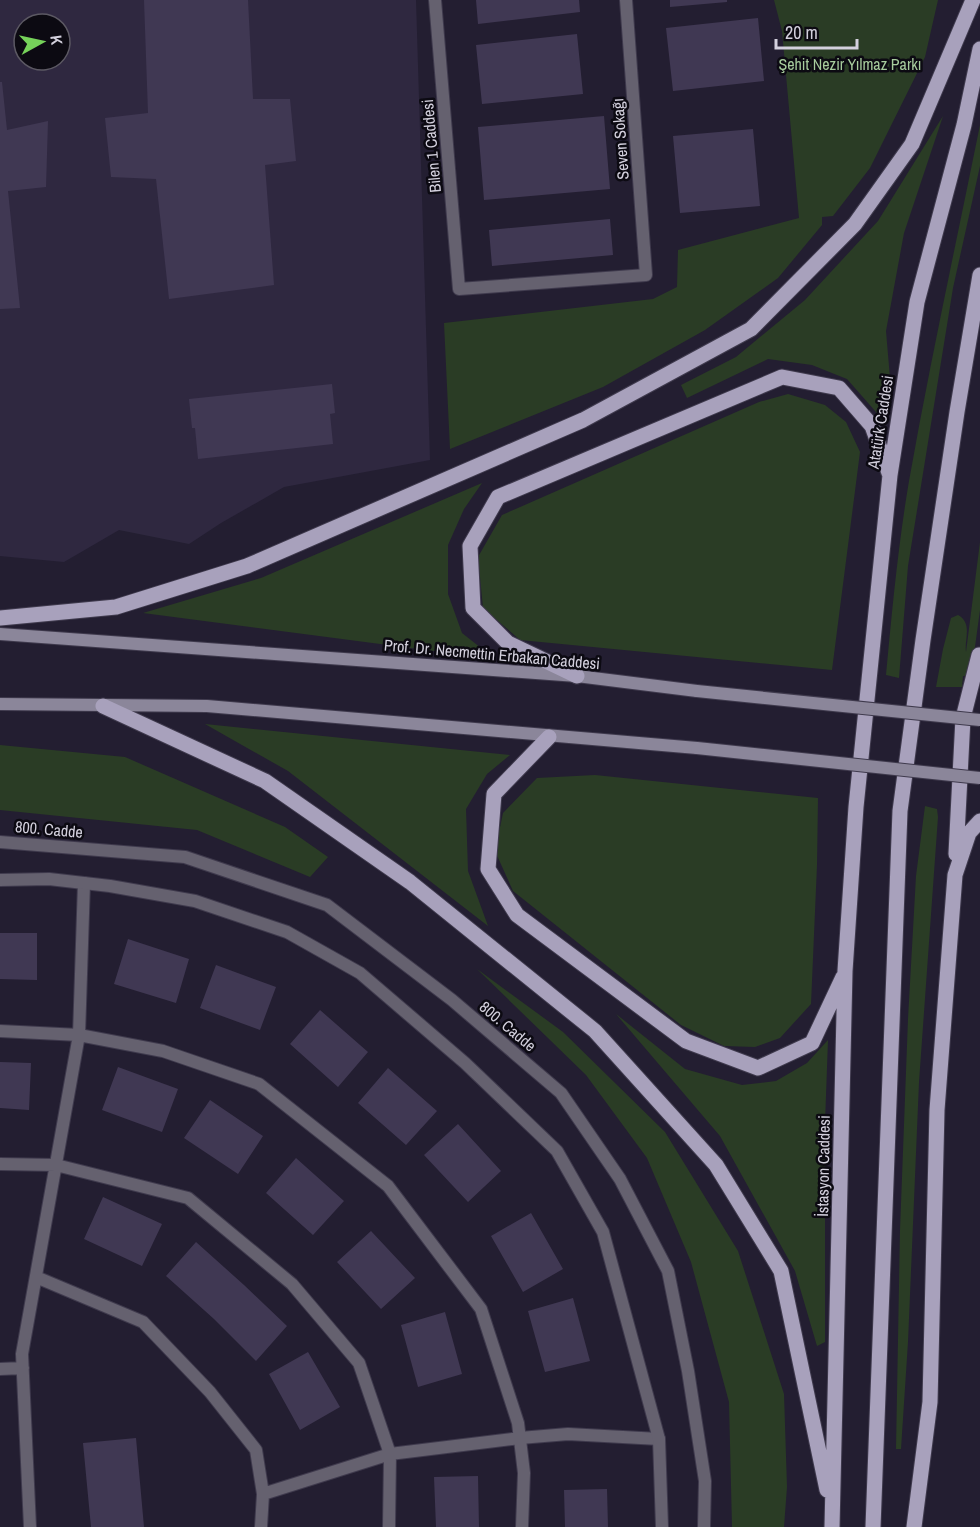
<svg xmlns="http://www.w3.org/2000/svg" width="980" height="1527" viewBox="0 0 980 1527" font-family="'Archivo Narrow',sans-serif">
<rect width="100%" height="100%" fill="#231e31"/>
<path fill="#2f2840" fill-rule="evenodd" d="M0 0H416L430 460 284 487 221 523 189 544 119 530 64 562 0 556ZM24 24H60V60H24Z"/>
<path fill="#2a3c25" d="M774 0H938L925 57 870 168 833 216 822 217V225L778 278 705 330 603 387 450 449 444 323 653 299 677 287 678 250 799 218 782 31Z
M943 116 904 233 886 331 890 378 880 429 876 412 847 379 812 365 768 359 687 398 681 385 736 357 805 300 878 221Z
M980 125V166L953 288 908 566 899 678 886 675C892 611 898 546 909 481 930 362 956 244 980 125Z
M788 394 825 405 846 422 860 452 832 670 520 640 483 608 478 557 502 515 759 402Z
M482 483 464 509 448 545V594L462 633 495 659 143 613 261 578Z
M980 542V610L971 676H963L962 687H936L943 649 951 618 958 615C973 623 964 640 966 652Z
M205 724 510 755 487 774 466 809 468 871 488 926 288 771Z
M0 745 125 757 285 827 328 857 310 877 197 830 0 810Z
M595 775 818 798 817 865 811 1004 780 1038 755 1047 724 1046 681 1025 513 891 495 851 503 813 537 778Z
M925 806 937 809 938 817 919 1082 908 1342 901 1449H896L900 1230 908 1019 916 876Z
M477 969 563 1032 665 1132 738 1251 784 1394 787 1487 784 1527H732L729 1402 691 1262 647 1158 586 1075Z
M616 1014 685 1069 742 1085 776 1081 807 1063 828 1040 825 1123V1342L817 1346 795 1271 720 1136Z"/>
<path fill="#403853" d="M144 0H248L253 99H290L296 161 265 165 274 285 169 299 156 179 111 177 105 118 148 113Z
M476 0H579L580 12 478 24Z
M670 0H727V2L670 7Z
M758 18 764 81 673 91 666 28Z
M577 34 583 94 482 104 476 45Z
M0 82H2L7 130 48 121 46 187 8 191 20 308 0 309Z
M604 116 610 189 484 200 478 127Z
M753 129 760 206 680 213 673 136Z
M610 219 613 255 492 266 489 230Z
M332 384 335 413 330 414 333 444 198 459 195 428H192L189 399Z
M0 933H37V980L0 979Z
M128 939 189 959 176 1003 114 984Z
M216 965 276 987 260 1030 200 1008Z
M320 1010 368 1052 338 1087 290 1044Z
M0 1062 31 1063 29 1110 0 1108Z
M118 1067 178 1089 162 1132 102 1110Z
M388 1068 437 1111 406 1145 358 1103Z
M210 1100 263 1136 238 1174 184 1138Z
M458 1124 501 1171 468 1202 424 1155Z
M296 1158 344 1201 313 1235 266 1193Z
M103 1197 162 1224 142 1266 84 1239Z
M531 1213 563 1269 523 1292 491 1236Z
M371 1231 415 1278 381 1309 337 1262Z
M196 1242 244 1285 287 1326 256 1361 214 1319 166 1276Z
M573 1298 590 1361 545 1372 528 1311Z
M445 1312 462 1374 418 1387 401 1325Z
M308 1352 340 1407 300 1430 269 1374Z
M136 1438 144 1527H91L83 1443Z
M478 1476 479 1527H436L434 1477Z
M607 1489 608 1527H565L564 1490Z"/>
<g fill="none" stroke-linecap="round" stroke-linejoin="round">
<defs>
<path id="minor" d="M435 0 459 289 646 275 626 0
M0 1031 79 1035 163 1051 259 1084 388 1186 481 1309 518 1423 524 1473 522 1527
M0 1164 56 1165 188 1198 292 1284 359 1363 390 1454 389 1527
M36 1277 143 1322 210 1392 256 1450 263 1494 261 1527
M0 1369 23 1368
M263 1494 390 1454 520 1438 568 1434 659 1439
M30 1527 22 1354 79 1035 84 883"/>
<path id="tertiary" d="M0 842 185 857 327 905 452 1000 561 1093 620 1179 668 1271 688 1371 705 1481 704 1527
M0 880 49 879 110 886 195 901 287 932 360 973 465 1063 557 1151 603 1232 659 1439 662 1527"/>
<path id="secondary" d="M0 634 577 676 697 691
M0 704 207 706 697 748"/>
<path id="primary" d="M0 618 116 607 247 566 583 420 751 329 855 224 912 144 973 0
M577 676 508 643 473 608 470 546 498 497 782 377 839 388 872 426 889 473
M103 706 265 781 410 882 595 1031 716 1165 781 1271 827 1490
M549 737 494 794 488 869 517 915 686 1041 758 1068 812 1043 843 977
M956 854 963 718 979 655
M832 1527 845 971 856 807 890 475 917 302 964 125 980 49
M873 1527 900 811 923 640 957 412 980 275
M914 1527 930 1402 937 1110 955 875 969 833 980 821"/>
</defs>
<use href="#minor" stroke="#3f3a4d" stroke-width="14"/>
<use href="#tertiary" stroke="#3f3a4d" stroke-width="14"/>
<use href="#secondary" stroke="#3f3a4d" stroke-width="14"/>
<use href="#primary" stroke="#3f3a4d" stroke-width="17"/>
<use href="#minor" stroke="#65616f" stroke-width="12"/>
<use href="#tertiary" stroke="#65616f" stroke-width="12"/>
<use href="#secondary" stroke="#8b869a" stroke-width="12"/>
<use href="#primary" stroke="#a8a1bc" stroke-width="15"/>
<defs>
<path id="secondary-bridge" d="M697 691 980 720
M697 748 980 778"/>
</defs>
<use href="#secondary-bridge" stroke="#3f3a4d" stroke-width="14" stroke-linecap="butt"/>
<use href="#secondary-bridge" stroke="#8b869a" stroke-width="12"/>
</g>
<g text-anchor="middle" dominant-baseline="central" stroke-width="5" stroke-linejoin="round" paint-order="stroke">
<g font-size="16" fill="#a7cc9d" stroke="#0c0a12">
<text x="850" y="64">Şehit Nezir Yılmaz Parkı</text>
</g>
<g font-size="16" fill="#d3d0dd" stroke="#0c0a12">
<text transform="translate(620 139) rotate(-94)">Seven Sokağı</text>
<text transform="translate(431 146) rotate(-95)">Bilen 1 Caddesi</text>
<text transform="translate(880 422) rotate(-81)">Atatürk Caddesi</text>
<text transform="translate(492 654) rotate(5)">Prof. Dr. Necmettin Erbakan Caddesi</text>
<text transform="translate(49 829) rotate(5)">800. Cadde</text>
<text transform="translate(508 1026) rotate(40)">800. Cadde</text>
<text transform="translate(823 1166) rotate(-89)">İstasyon Caddesi</text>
</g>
</g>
<g transform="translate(42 42) rotate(82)"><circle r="28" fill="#0c0a12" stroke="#5c5963" stroke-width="1.5"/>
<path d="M0-4.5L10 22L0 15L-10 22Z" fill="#76d25a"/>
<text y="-9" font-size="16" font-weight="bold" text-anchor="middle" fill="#d3d0dd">K</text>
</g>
<path d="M776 39v9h81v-9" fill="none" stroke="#d3d0dd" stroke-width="3"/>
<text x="785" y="39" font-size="18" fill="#d3d0dd" stroke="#0c0a12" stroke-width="4.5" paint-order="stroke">20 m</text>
</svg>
